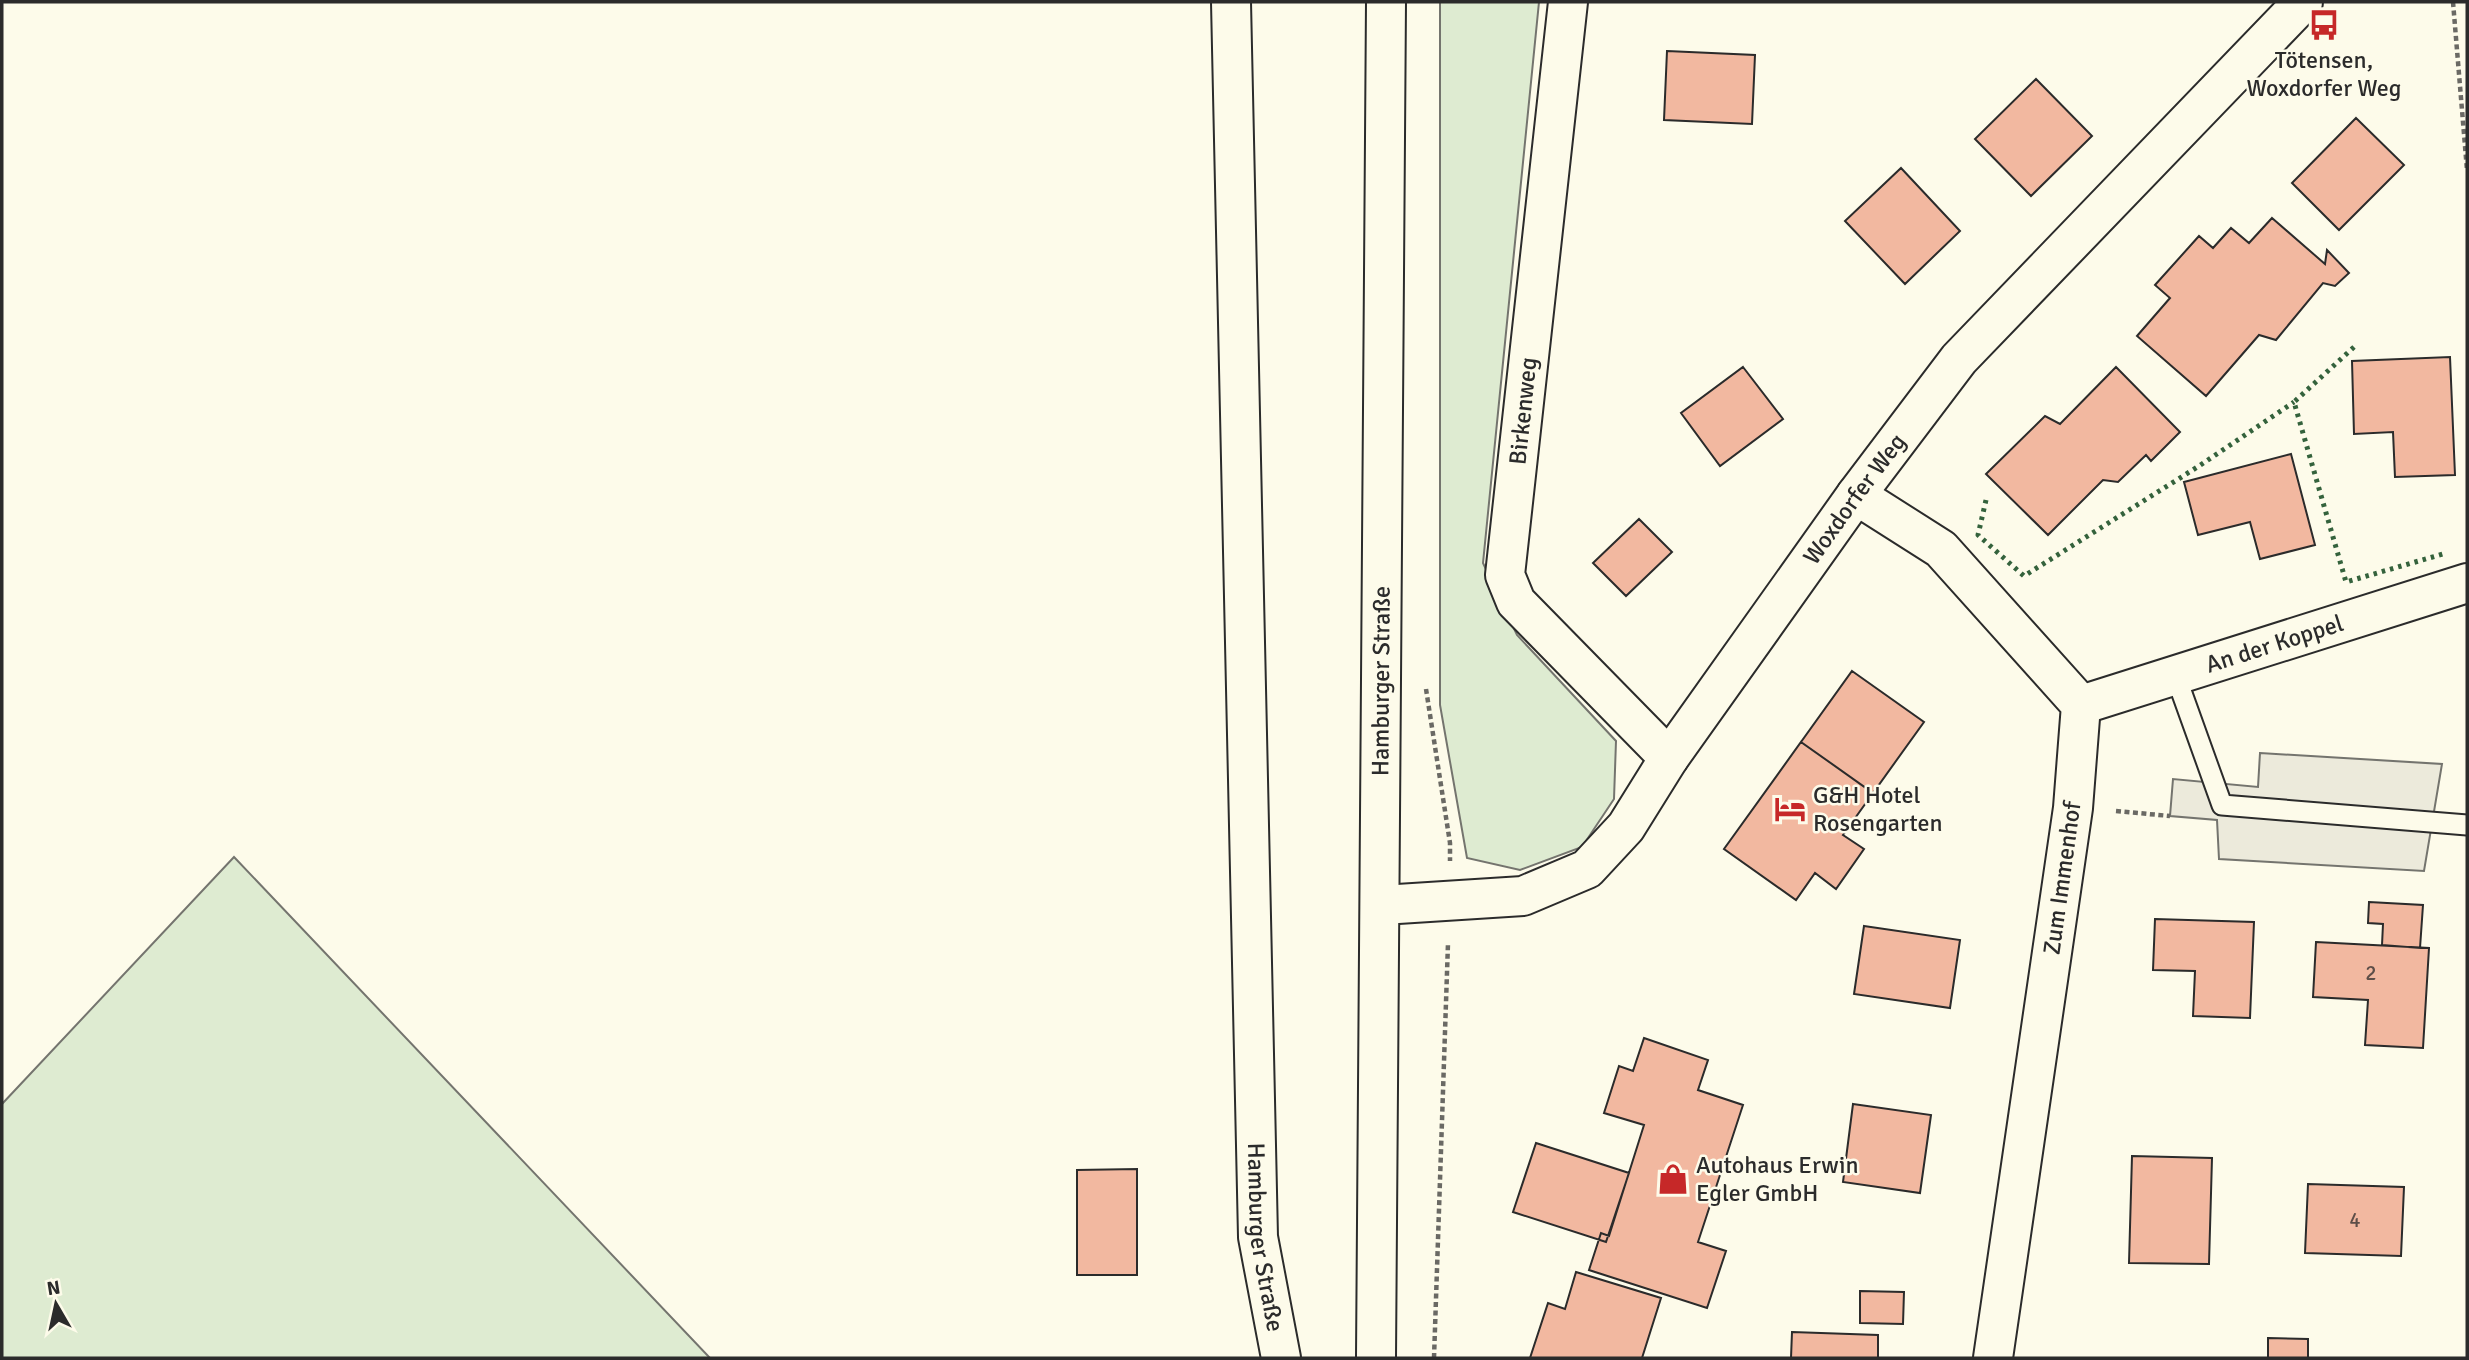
<svg xmlns="http://www.w3.org/2000/svg" width="2469" height="1360" viewBox="0 0 2469 1360" font-family="Signika,sans-serif">
<rect width="100%" height="100%" fill="#fdfbea"/>
<path fill="#deebd1" stroke="#74746e" stroke-width="2" d="M1440 2H1539L1483 563 1517 635 1616 741 1614 799 1582 847 1520 870 1467 858 1440 705Z
M234 857 710 1358H2V1104Z"/>
<path fill="#eceadb" stroke="#74746e" stroke-width="2" d="M2260 753 2442 764 2424 871 2219 859 2217 820 2170 816 2173 779 2258 787Z"/>
<path fill="#f2b8a0" stroke="#2b2b2b" stroke-width="2" d="M1667 51 1755 55 1752 124 1664 120Z
M2036 79 2092 136 2031 196 1975 139Z
M2356 118 2404 165 2339 230 2292 183Z
M1901 168 1960 231 1905 284 1845 221Z
M2272 218 2325 264 2327 250 2349 273 2335 286 2323 283 2276 340 2259 335 2206 396 2137 336 2170 298 2155 285 2199 236 2213 248 2231 228 2249 243Z
M2450 357 2455 475 2395 477 2393 432 2354 434 2352 361Z
M1743 367 1783 419 1720 466 1681 413Z
M2116 367 2180 432 2151 461 2146 455 2118 482 2103 480 2048 535 1986 474 2045 416 2060 424Z
M2291 454 2315 545 2260 559 2250 522 2198 535 2184 482Z
M1639 519 1672 552 1626 596 1593 563Z
M1852 671 1924 722 1873 793 1801 742Z
M1801 742 1873 793 1843 835 1864 849 1836 889 1815 873 1796 900 1724 849Z
M2369 902 2423 905 2420 948 2382 945 2383 924 2368 923Z
M2155 919 2254 922 2250 1018 2193 1016 2195 971 2153 970Z
M1864 926 1960 940 1950 1008 1854 994Z
M2316 942 2429 948 2423 1048 2365 1045 2368 1000 2313 997Z
M1644 1038 1708 1060 1698 1090 1743 1105 1698 1242 1726 1251 1707 1308 1589 1270 1601 1233 1609 1236 1644 1125 1604 1113 1619 1066 1633 1071Z
M1853 1104 1931 1115 1920 1193 1843 1182Z
M1536 1143 1629 1173 1606 1242 1513 1212Z
M2132 1156 2212 1158 2209 1264 2129 1263Z
M1137 1169V1275H1077V1170Z
M2308 1184 2404 1187 2401 1256 2305 1253Z
M1576 1272 1661 1298 1642 1358H1530L1548 1303 1565 1309Z
M1860 1291 1904 1292 1903 1324 1860 1323Z
M1792 1332 1878 1335V1358H1791Z
M2268 1338 2308 1339V1358H2268Z"/>
<g fill="none" stroke-linecap="round" stroke-linejoin="round">
<defs>
<path id="service" d="M2175 674 2222 805 2467 825"/>
<g id="minor">
<path id="s1" d="M1231 2 1258 1237 1281 1358"/>
<path d="M1568 2 1505 575 1516 602 1669 758"/>
<path d="M1856 495 1941 549 2081 705 2073 808 1993 1358"/>
<path id="s2" d="M2081 705 2467 583"/>
<path id="s3" d="M1382 905 1523 896 1587 869 1626 827 1669 758 1856 495 1959 359 2303 2"/>
</g>
<g id="secondary">
<path id="s4" d="M1376 1358 1386 2"/>
</g>
</defs>
<use href="#service" stroke="#2b2b2b" stroke-width="23"/>
<use href="#minor" stroke="#2b2b2b" stroke-width="42"/>
<use href="#secondary" stroke="#2b2b2b" stroke-width="42"/>
<path stroke="#6a6964" stroke-width="4.5" stroke-dasharray="5 3.5" stroke-linecap="butt" d="M2453 2 2467 170
M1426 689 1450 843V861
M2116 811 2170 816
M1434 1358 1448 943"/>
<use href="#service" stroke="#fdfbea" stroke-width="19"/>
<use href="#minor" stroke="#fdfbea" stroke-width="38"/>
<use href="#secondary" stroke="#fdfbea" stroke-width="38"/>
<path stroke="#34623c" stroke-width="5" stroke-dasharray="3.5 5" stroke-linecap="butt" d="M2354 347 2294 402 2346 582 2443 554
M1986 500 1978 535 2024 576 2199 466 2294 402"/>
</g>
<defs>
<symbol id="bus-bare" viewBox="-9 -9 18 18"><path d="M-5-6H5V4H4V6H2V4H-2V6H-4V4H-5ZM-3.5-4V0h7V-4ZM-3.5 1.2v1.5H-2V1.2ZM2 1.2v1.5H3.5V1.2Z" fill="#c62828" stroke="#fdfbea" stroke-width="2.5" paint-order="stroke"/></symbol>
<symbol id="hotel-bare" viewBox="-9 -9 18 18"><path d="M-6-4.5h1.5V1H6V5H4.5V3h-9V5H-6ZM-4 0a1.8 1.8 0 1 1 3.6 0ZM.5 0V-2.5h3Q6-2.5 6 0Z" fill="#c62828" stroke="#fdfbea" stroke-width="2.5" paint-order="stroke"/></symbol>
<symbol id="shop-bare" viewBox="-9 -9 18 18"><path d="M-5-2.5h2.3a2.7 3.5 0 0 1 5.4 0H5L5.5 6h-11ZM-1.5-2.5h3a1.5 2.3 0 0 0-3 0Z" fill="#c62828" stroke="#fdfbea" stroke-width="2.5" paint-order="stroke"/></symbol>
</defs>
<g fill-rule="evenodd">
<use href="#bus-bare" x="2302" y="3" width="44" height="44"/>
<use href="#hotel-bare" x="1768" y="787" width="44" height="44"/>
<use href="#shop-bare" x="1651" y="1157" width="44" height="44"/>
</g>
<g text-anchor="middle" dominant-baseline="central" stroke-width="5" stroke-linejoin="round" paint-order="stroke">
<g font-size="21" fill="#5d4e48">
<text x="2371" y="973">2</text>
<text x="2355" y="1220">4</text>
</g>
<g font-size="24" fill="#2b2b2b" stroke="#fdfbea" text-anchor="start">
<text x="2324" y="60" text-anchor="middle">Tötensen,<tspan x="2324" dy="28">Woxdorfer Weg</tspan></text>
<text x="1813" y="795">G&amp;H Hotel<tspan x="1813" dy="28">Rosengarten</tspan></text>
<text x="1696" y="1165">Autohaus Erwin<tspan x="1696" dy="28">Egler GmbH</tspan></text>
</g>
<g font-size="24" fill="#2b2b2b" stroke="#fdfbea">
<text transform="translate(1523 411) rotate(-84)">Birkenweg</text>
<text stroke="none"><textPath href="#s3" startOffset="668">Woxdorfer Weg</textPath></text>
<text stroke="none"><textPath href="#s2" startOffset="203">An der Koppel</textPath></text>
<text stroke="none"><textPath href="#s4" startOffset="677">Hamburger Straße</textPath></text>
<text transform="translate(2062 878) rotate(-82)">Zum Immenhof</text>
<text stroke="none"><textPath href="#s1" startOffset="1236">Hamburger Straße</textPath></text>
</g>
</g>
<rect width="2469" height="1360" fill="none" stroke="#2b2b2b" stroke-width="7"/>
<g transform="translate(56 1304) rotate(351)" stroke="#fdfbea" stroke-width="5" paint-order="stroke">
<path d="M0-5L12 26L0 18L-12 26Z" fill="#2b2b2b"/>
<text y="-10" font-size="19" font-weight="bold" text-anchor="middle" fill="#2b2b2b">N</text>
</g>
</svg>
